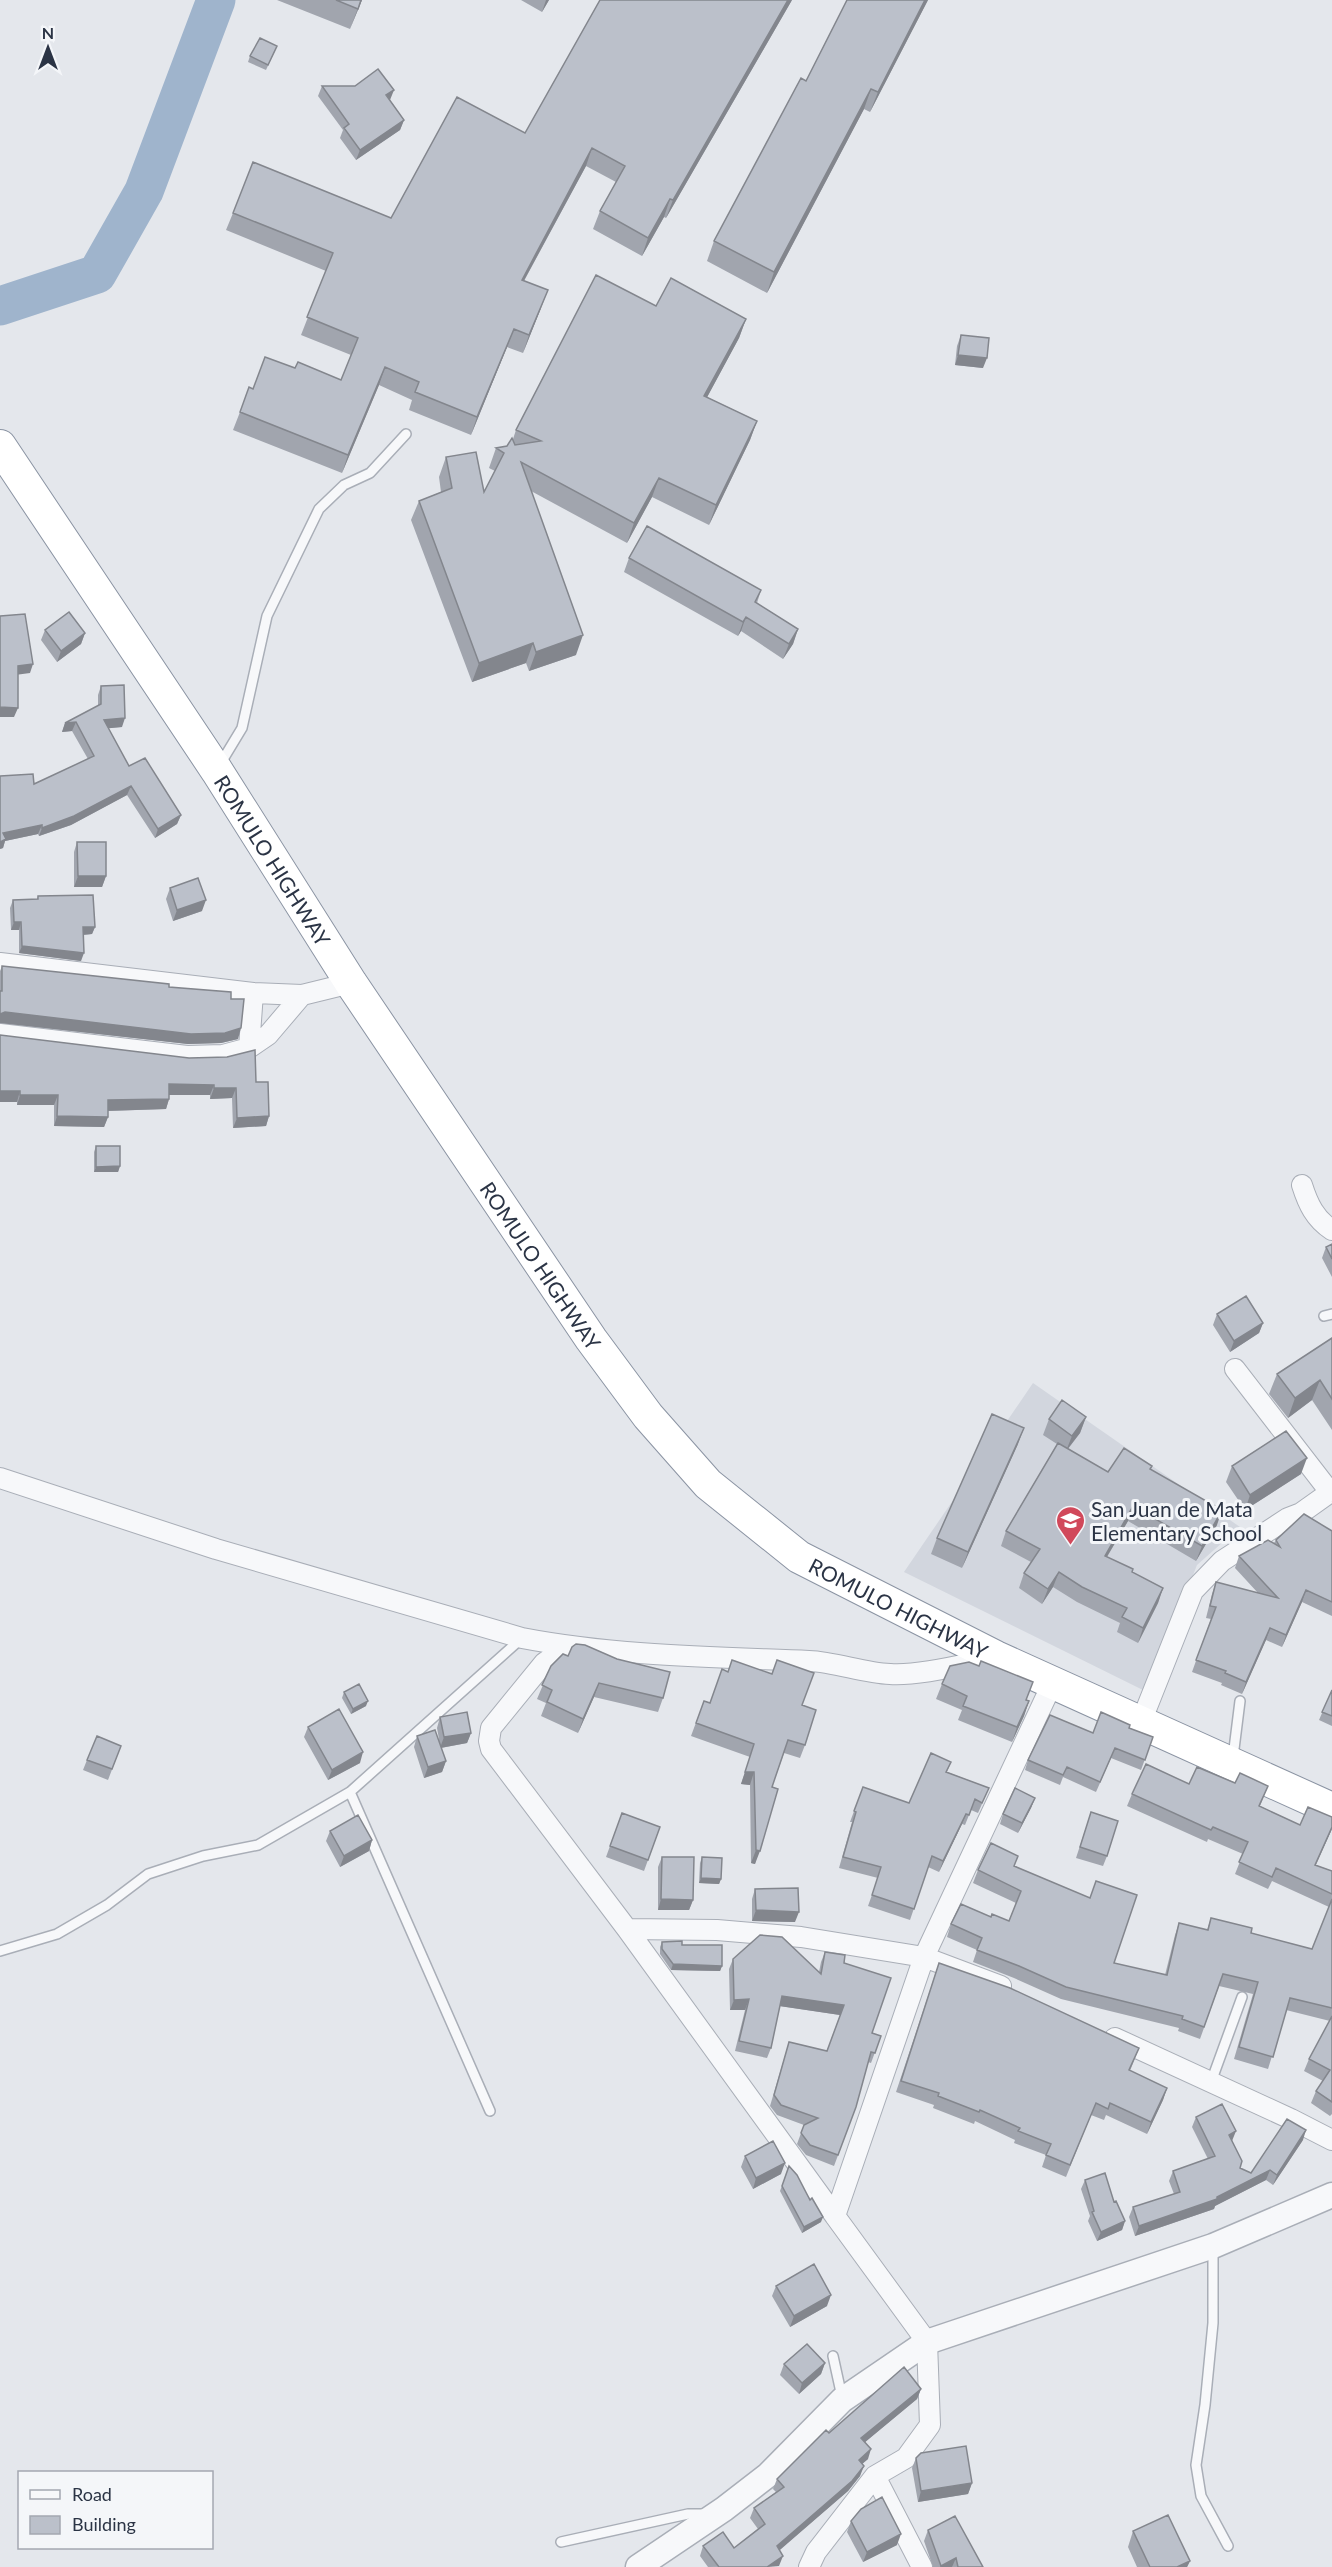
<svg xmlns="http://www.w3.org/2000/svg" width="1332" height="2567" viewBox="0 0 1332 2567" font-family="Lato,sans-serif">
<rect width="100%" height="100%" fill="#e4e7ec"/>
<path fill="#d2d6de" d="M1033 1383 1240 1527 1197 1565 1147 1692 904 1572Z"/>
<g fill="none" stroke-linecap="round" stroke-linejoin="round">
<path stroke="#9fb4cc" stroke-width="39" d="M0 306 97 274 144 191 216 0"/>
<defs>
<path id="service" d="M219 766 242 728 267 616 319 509 344 485 370 473 406 434
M1324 1316 1332 1314
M1233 1757 1240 1701
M350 1792 490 2111
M0 1951 57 1934 107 1905 148 1874 203 1856 258 1845 350 1792 522 1638
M1211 2082 1242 1997
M1213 2248V2323L1205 2405 1196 2465 1201 2496 1228 2546
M833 2356 842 2397
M561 2542 688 2514H707"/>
<path id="minor" d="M0 963 253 993 302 995
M0 1034 187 1056 223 1055 249 1048 268 1035 302 995 351 983
M249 1048 253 993
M1302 1185C1308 1204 1315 1219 1332 1230
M1235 1369 1330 1492
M0 1478 216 1549 522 1638C616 1656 713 1657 809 1661 836 1662 863 1673 890 1674 912 1676 954 1667 976 1662
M566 1647 544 1663 491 1728 489 1741 491 1749 627 1929 835 2216
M1141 1722 1193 1591 1222 1561 1288 1518 1301 1513 1332 1491
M627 1929 717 1930 801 1937 924 1957 1001 1986
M1115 2038 1291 2119 1332 2140
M875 2476 922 2567
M809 2567 816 2552 875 2476 906 2458 930 2425 927 2342 835 2216 924 1957 1053 1682"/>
<path id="tertiary" d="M638 2567 724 2509 768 2475 842 2400 927 2342 1213 2246 1332 2195"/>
<g id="trunk">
<path id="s1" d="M0 446 217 771 351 983 591 1339 648 1416 708 1484 799 1557 996 1657 1332 1809"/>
</g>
</defs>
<use href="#service" stroke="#a9aeb7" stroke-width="12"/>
<use href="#minor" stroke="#a9aeb7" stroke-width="22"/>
<use href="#tertiary" stroke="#a9aeb7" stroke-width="27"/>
<use href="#trunk" stroke="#8b94a3" stroke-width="34"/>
<use href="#service" stroke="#f7f8fa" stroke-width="9"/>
<use href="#minor" stroke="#f7f8fa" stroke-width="20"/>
<use href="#tertiary" stroke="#f7f8fa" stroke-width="24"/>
<use href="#trunk" stroke="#fff" stroke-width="32"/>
</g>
<path fill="#a1a5ae" d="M277 0H362L350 29Z
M521 0H549L542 12Z
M792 0 666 218 664 217 642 256 593 229 600 211 616 182 586 166 524 281 541 308 523 353 507 347 471 435 409 410 412 400 379 385 342 473 233 430 240 412 253 389 295 368 341 380 351 355 301 335 326 271 226 230 233 213 391 218 525 133Z
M847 0H928L870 112 864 109 767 293 707 261 714 241 806 81Z
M277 46 266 70 248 62 250 56Z
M322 86 390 100 404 120 400 130 356 160 340 138 343 130 318 96Z
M656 306 746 319 739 338 707 397 757 421 750 440 709 525 652 497 627 543 531 491 576 655 529 671 526 663 472 682 411 520 419 501 441 492 439 477 446 457 484 492 495 471 489 468 496 448 507 446 513 439 516 430Z
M961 335 983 368 955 365 957 346Z
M629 558 761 590 757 603 798 629 793 644 783 659 741 631 738 636 624 572Z
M45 630 85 633 81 644 57 662 41 640Z
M101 686 122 727 108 728 129 766 181 815 177 824 155 838 127 795 71 825 39 836 38 834 5 841 3 848 0 849 34 784 88 759 72 731 62 732 65 723 98 706V695Z
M77 842 106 876 102 887H74V852Z
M170 888 202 911 173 921 166 899Z
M38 896 95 927 92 934 83 935 81 961 19 953V930H11L10 908 13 900 37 899Z
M2 966 169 987 231 999 238 1039 221 1043 188 1044 0 1023V971Z
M2 1036 256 1082 269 1116 266 1126 233 1128 232 1098 210 1099V1095H169V1099L166 1109 108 1111V1117L104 1127 54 1126V1105H17V1102H0Z
M96 1146 120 1166 118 1172H94V1152Z
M1332 1244V1277L1322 1258 1326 1247Z
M1217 1314 1263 1323 1259 1333 1230 1352 1213 1325Z
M1332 1338V1430L1312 1400 1288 1418 1269 1394 1277 1374Z
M1086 1417 1080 1433 1068 1449 1108 1472 1152 1466 1151 1469 1217 1525 1196 1561 1128 1521 1107 1557 1132 1572 1163 1588 1158 1603 1138 1643 1117 1632 1120 1623 1077 1602 1053 1587 1042 1604 1019 1588 1024 1573 1031 1562 1001 1546 1006 1531 1057 1444 1043 1435 1049 1419Z
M1018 1444 962 1568 931 1554 937 1538Z
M1232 1466 1301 1474 1245 1510 1226 1482Z
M1332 1531V1616L1302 1602 1282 1647 1266 1640 1242 1694 1221 1685 1222 1683 1192 1672 1211 1619 1206 1618 1212 1594 1216 1582 1258 1593 1235 1568 1239 1556 1274 1543 1276 1540Z
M551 1666 663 1698 658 1712 594 1697 578 1733 541 1716 546 1703 537 1699Z
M942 1684 1029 1701 1024 1716 1012 1742 958 1720 962 1710 936 1699Z
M1332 1690V1726L1319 1720Z
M344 1692 366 1706 351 1714 342 1698Z
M704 1701 710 1703 802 1705 805 1745 800 1758 784 1753 772 1787 755 1864 751 1863 750 1785 741 1784 750 1757 691 1736Z
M440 1717 471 1733 467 1743 441 1748 446 1761 442 1772 424 1778 414 1747 417 1736 439 1739 437 1728Z
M308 1727 360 1763 328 1780 304 1737Z
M1129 1728 1153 1737 1141 1770 1111 1758 1096 1792 1063 1777 1060 1785 1025 1770 1028 1760 1093 1733Z
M121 1746 108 1780 83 1770 87 1760Z
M951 1762 947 1772 989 1788 978 1813 971 1810 965 1825 962 1824 939 1872 928 1867 910 1920 868 1906 878 1878 839 1868 852 1822H850L863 1787 909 1803Z
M1235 1783 1268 1786 1260 1806 1300 1825 1332 1817V1829L1316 1865 1332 1871V2114L1330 2116 1311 2103 1316 2091 1323 2081 1304 2071 1309 2059 1330 2021 1286 2010 1268 2069 1234 2059 1253 1994 1219 1986 1200 2039 1178 2031 1179 2028 1061 1999 1014 1978 973 1962 977 1950 947 1937 951 1924 991 1917 1009 1921 1016 1903 973 1883 978 1870 1015 1866 1114 1963 1165 1975 1175 1935 1179 1923 1207 1930 1211 1918 1251 1933 1312 1949 1329 1907 1272 1881 1268 1889 1235 1874 1243 1854 1208 1839 1207 1842 1127 1806 1132 1794 1189 1784Z
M1035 1798 1031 1808 1018 1833 1000 1824 1003 1814Z
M1091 1812 1107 1856 1103 1866 1076 1858Z
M622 1813 660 1827 644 1871 606 1857Z
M330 1831 372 1840 369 1851 340 1867 326 1841Z
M662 1857 693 1900 689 1910H658V1867Z
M702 1857 721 1879 719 1884 699 1883 700 1863Z
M755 1889 795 1922 752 1921V1899Z
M662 1942 682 1945 722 1966 720 1971 671 1970 660 1954V1947Z
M825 1952 844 1963 872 2033 881 2036 871 2063 868 2062 856 2107 834 2166 806 2155 797 2144 804 2125 777 2115 770 2106 789 2042 827 2051 840 2015 780 2006 771 2048 767 2058 735 2051 745 2010H730L729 1969 733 1959 819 1972 821 1962Z
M939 1963 1139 2048 1130 2071 1167 2088 1163 2100 1147 2134 1106 2115 1104 2120 1091 2115 1066 2177 1042 2167 1046 2155 1014 2143 1015 2140 975 2121 974 2124 933 2108 934 2105 896 2092Z
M1196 2117 1232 2141 1240 2168 1251 2173 1303 2140 1273 2185 1266 2180 1215 2206 1214 2209 1135 2236 1129 2217 1133 2207 1174 2194 1169 2181 1173 2171 1208 2159 1192 2127Z
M745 2156 781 2174 753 2189 741 2167Z
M789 2166 821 2222 802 2233 780 2191Z
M1085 2180 1125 2221 1122 2230 1097 2241 1088 2221 1090 2216 1081 2189Z
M776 2286 827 2306 790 2327 772 2296Z
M825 2363 821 2374 799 2394 780 2375 784 2364Z
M921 2389 917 2399 865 2442 868 2459 862 2464 860 2476 848 2491 779 2550V2566L708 2567 700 2556 703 2546 734 2548 758 2529 750 2518 754 2508 776 2492 773 2489 777 2479 829 2433Z
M916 2458 972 2483 968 2494 918 2502 912 2468Z
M851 2521 897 2545 863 2562 847 2532Z
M928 2530 983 2567H933L924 2541Z
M1133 2531 1190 2561 1187 2567H1137L1128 2547Z"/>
<path fill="#83868d" d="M361 0H362L350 29Z
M546 0H549L542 12Z
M788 0H792L666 218 673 200Z
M925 0H928L870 112 878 92Z
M871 89 864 109 767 293 774 272Z
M394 90 390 100 386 95Z
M404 120 400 130 356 160 360 150Z
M592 148 586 166 515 297 522 280Z
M670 199 664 217 642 256 648 238Z
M548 290 541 308 523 353 529 335Z
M746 319 739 338 697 416 704 396Z
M514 329 507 347 471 435 477 417Z
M958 355 987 358 983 368 955 365Z
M385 367 379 385 342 473 348 455Z
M757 421 750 440 709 525 716 505Z
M659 478 652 497 627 543 634 523Z
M746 617 741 631 738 636 743 622Z
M798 629 793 644 783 659 789 644Z
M85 633 81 644 57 662 61 651Z
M583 635 576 655 529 671 536 652Z
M533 643 526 663 472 682 479 663Z
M33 664 30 673 15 675 18 666Z
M0 707 18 708 14 717H0Z
M125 718 122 727 101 729 104 720Z
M76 722 72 731 62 732 65 723Z
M131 786 127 795 71 825 39 836 42 828Z
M181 815 177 824 155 838 158 829Z
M42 825 38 834 5 841 3 848 0 849V842L3 833Z
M78 876H106L102 887H74Z
M206 900 202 911 173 921 177 910Z
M14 922H21L19 930H11Z
M83 927H95L92 934 81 935Z
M22 946 84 953 81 961 19 953Z
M5 1012 241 1028 238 1039 221 1043 188 1044 0 1023V1014Z
M169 1084 214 1085 210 1095H165Z
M214 1088H236L232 1098 210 1099Z
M0 1091H20L17 1102H0Z
M20 1095H58L54 1105H17Z
M169 1099 166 1109 104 1111 108 1100Z
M57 1116 108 1117 104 1127 54 1126Z
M269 1116 266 1126 233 1128 237 1118Z
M120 1166 118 1172H94L96 1167Z
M1263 1323 1259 1333 1230 1352 1234 1341Z
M1320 1380 1312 1400 1288 1418 1295 1398Z
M1086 1417 1080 1433 1066 1451 1072 1436Z
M1024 1428 1018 1444 962 1568 968 1552Z
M1307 1458 1301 1474 1245 1510 1250 1495Z
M1133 1506 1128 1521 1099 1570 1105 1556Z
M1222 1510 1217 1525 1196 1561 1202 1546Z
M1059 1572 1053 1587 1042 1604 1048 1589Z
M1163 1588 1158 1603 1138 1643 1143 1628Z
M1306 1590 1302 1602 1282 1647 1286 1635Z
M1270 1628 1266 1640 1242 1694 1246 1682Z
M599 1683 594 1697 578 1733 583 1719Z
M368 1701 366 1706 351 1714 353 1709Z
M1029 1701 1024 1716 1012 1742 1017 1727Z
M471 1733 467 1743 440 1748 444 1737Z
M363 1752 360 1763 328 1780 332 1770Z
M446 1761 442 1772 424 1778 428 1767Z
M745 1772H754L750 1785 741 1784Z
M1035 1798 1031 1808 1018 1833 1022 1823Z
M966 1814 962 1824 939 1872 943 1861Z
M1332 1827 1331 1831 1310 1877 1315 1865Z
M372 1840 369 1851 340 1867 344 1856Z
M756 1850 760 1851 755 1864 751 1863Z
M701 1878 721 1879 719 1884 699 1883Z
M661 1899 693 1900 689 1910H658Z
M756 1910 799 1912 795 1922 752 1921Z
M673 1964 722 1966 720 1971 671 1970Z
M782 1996 844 2005 840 2015 779 2006Z
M749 1999 745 2010H730L734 2000Z
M1167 2088 1163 2100 1147 2134 1151 2122Z
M1306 2130 1303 2140 1273 2185 1277 2175Z
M1236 2131 1232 2141 1229 2135Z
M785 2163 781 2174 753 2189 756 2178Z
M1270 2170 1266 2180 1215 2206 1214 2209 1135 2236 1139 2226 1217 2197Z
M823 2217 821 2222 802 2233 804 2227Z
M1125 2221 1122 2230 1097 2241 1101 2232Z
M831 2295 827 2306 790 2327 794 2316Z
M825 2363 821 2374 799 2394 802 2383Z
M921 2389 917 2399 858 2448 861 2438Z
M871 2449 868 2459 855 2470 859 2460Z
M864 2466 860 2476 848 2491 773 2556 777 2546Z
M972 2483 968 2494 918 2502 921 2491Z
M901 2534 897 2545 863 2562 867 2552Z
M783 2556 779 2566 767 2567Z
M956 2558 952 2567H940L941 2566Z
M1190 2561 1187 2567H1177Z"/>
<path fill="#bbc0ca" stroke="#83868d" stroke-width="1.5" d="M336 0H361L358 9Z
M600 0H788L673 200 670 199 648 238 600 211 625 166 592 148 522 280 548 290 529 335 514 329 477 417 415 392 419 382 385 367 348 455 240 412 249 387 253 389 265 357 295 368 298 362 341 380 358 338 307 317 333 253 233 213 253 162 391 218 457 97 525 133Z
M847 0H925L878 92 871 89 774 272 714 241 801 78 806 81Z
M260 38 277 46 268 65 250 56Z
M378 69 394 90 386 95 404 120 360 150 344 128 349 124 322 86H355Z
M596 275 656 306 671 278 746 319 704 396 757 421 716 505 659 478 634 523 521 462 583 635 536 652 533 643 479 663 419 501 452 488 446 457 476 452 484 492 504 453 496 448 507 446 512 438 515 445 541 441 516 430Z
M961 335 989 338 987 358 958 355Z
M647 526 761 590 755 602 798 629 789 644 746 617 743 622 629 558Z
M69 612 85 633 61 651 45 630Z
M25 614 33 664 18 666V708L0 707V616Z
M124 685 125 718 104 720 129 766 145 758 181 815 158 829 131 786 74 816 42 828V825L3 833 6 839 0 842V776L33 774 34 784 94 756 76 722 65 723 101 704V686Z
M77 842H106V876H78Z
M198 878 206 900 177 910 170 888Z
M93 895 95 927H83L84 953 22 946 21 922H14L13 900 38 899V896Z
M2 966 169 984V987L231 992V999H244L241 1028 225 1033 191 1034 5 1012 0 1014V991H2Z
M0 1035 189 1058 227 1057 255 1050 256 1082H268L269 1116 237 1118 236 1088H214V1085L169 1084V1099L108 1100V1117L57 1116 58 1095H20V1091H0Z
M96 1146H120V1166L96 1167Z
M1332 1244V1259L1326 1247Z
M1246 1296 1263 1323 1234 1341 1217 1314Z
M1332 1338V1399L1320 1380 1295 1398 1277 1374Z
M1062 1400 1086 1417 1072 1436 1049 1419Z
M992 1414 1024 1428 968 1552 937 1538Z
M1286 1431 1307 1458 1250 1495 1232 1466Z
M1058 1443 1108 1472 1124 1448 1152 1466 1150 1469 1222 1510 1202 1546 1133 1506 1105 1556 1133 1569 1132 1572 1163 1588 1143 1628 1122 1617 1127 1608 1082 1587 1059 1572 1048 1589 1024 1573 1040 1549 1006 1531Z
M1304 1514 1332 1531V1602L1306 1590 1286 1635 1270 1628 1246 1682 1225 1673 1226 1671 1196 1660 1216 1607 1210 1606 1216 1582 1278 1598 1239 1556 1268 1540 1280 1547 1276 1540Z
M576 1644 585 1645 617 1659 670 1672 663 1698 599 1683 583 1719 547 1702 552 1690 542 1685 551 1666 563 1654 568 1656 572 1647Z
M732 1660 772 1674 777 1660 814 1673 802 1705 816 1710 805 1745 788 1740 772 1787 778 1789 760 1851 756 1850 754 1772H745L754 1744 696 1723 704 1701 710 1703 722 1669 728 1672Z
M981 1661 1033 1682 1026 1700 1029 1701 1017 1727 963 1706 967 1696 942 1684 950 1666 969 1662 979 1666Z
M359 1684 368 1701 353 1709 344 1692Z
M1332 1690V1716L1322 1712Z
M339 1709 363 1752 332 1770 308 1727Z
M467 1712 471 1733 444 1737 440 1717Z
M1101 1712 1130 1725 1129 1728 1153 1737 1145 1760 1115 1748 1100 1782 1067 1767 1063 1775 1028 1760 1050 1715 1093 1733Z
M435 1730 446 1761 428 1767 417 1736Z
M97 1736 121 1746 112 1769 87 1760Z
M931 1753 951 1762 946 1772 989 1788 982 1803 975 1799 969 1815 966 1814 943 1861 932 1856 914 1909 872 1895 881 1867 843 1857 856 1812 854 1811 863 1787 909 1803Z
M1146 1764 1189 1784 1197 1767 1235 1783 1240 1773 1268 1786 1259 1806 1300 1825 1308 1807 1332 1817V1827L1315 1865 1332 1871V1894L1276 1868 1272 1877 1239 1862 1248 1842 1213 1827 1211 1830 1132 1794Z
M1015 1788 1035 1798 1022 1823 1003 1814Z
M1091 1812 1118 1821 1107 1856 1080 1847Z
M622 1813 660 1827 648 1860 610 1846Z
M358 1815 372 1840 344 1856 330 1831Z
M991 1843 1018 1856 1014 1866 1090 1898 1096 1881 1137 1895 1114 1963 1167 1975 1179 1923 1208 1930 1211 1918 1252 1928 1251 1933 1312 1949 1332 1899V2008L1290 1998 1273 2057 1239 2047 1258 1982 1223 1974 1204 2027 1182 2019 1183 2016 1066 1987 1019 1966 977 1950 982 1938 951 1924 961 1904 991 1917 992 1914 1009 1921 1021 1891 978 1870Z
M662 1857H694L693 1900 661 1899Z
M702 1857 722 1858 721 1879 701 1878Z
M798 1888 799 1912 756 1910 755 1889Z
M760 1935 782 1937 821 1974 825 1952 845 1955 844 1963 891 1978 872 2033 881 2036 875 2053 871 2052 856 2107 838 2155 810 2145 801 2133 804 2125 818 2118 781 2105 774 2095 789 2042 827 2051 844 2005 782 1996 771 2048 739 2041 749 1999 734 2000 733 1959Z
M682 1941V1945H722V1966L673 1964 662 1949V1942Z
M939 1963 1010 1988 1139 2048 1129 2070 1167 2088 1151 2122 1110 2103 1108 2109 1096 2103 1070 2165 1046 2155 1051 2144 1018 2131 1020 2128 980 2110 979 2112 938 2096 939 2093 901 2081Z
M1332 2016V2102L1316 2091 1330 2070 1309 2059Z
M1222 2104 1236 2131 1229 2135 1242 2161 1240 2168 1251 2173 1287 2119 1306 2130 1277 2175 1270 2170 1217 2197V2199L1139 2226 1133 2207 1180 2192 1173 2171 1215 2156 1196 2117Z
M773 2141 785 2163 756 2178 745 2156Z
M789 2166 797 2175 810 2200 812 2198 823 2217 804 2227 782 2186Z
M1105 2173 1114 2202 1116 2201 1125 2221 1101 2232 1092 2212 1094 2211 1085 2180Z
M814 2264 831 2295 794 2316 776 2286Z
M807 2344 825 2363 802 2383 784 2364Z
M904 2367 921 2389 861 2438 871 2449 859 2460 864 2466 852 2481 777 2546 783 2556 767 2567H719L703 2546 723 2532 734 2548 765 2524 754 2508 784 2487 777 2479 826 2430 829 2433Z
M966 2446 972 2483 921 2491 916 2458 921 2453Z
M882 2497 901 2534 867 2552 851 2521 861 2509Z
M1168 2515 1190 2561 1177 2567H1150L1133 2531Z
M955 2516 983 2567H958L956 2558 941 2566 928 2530Z"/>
<defs>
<symbol id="school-pin" viewBox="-11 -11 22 30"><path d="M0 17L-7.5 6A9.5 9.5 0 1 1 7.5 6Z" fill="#d1495b" stroke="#f4f6f9"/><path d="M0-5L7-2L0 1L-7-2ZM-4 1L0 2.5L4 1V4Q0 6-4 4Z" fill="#fff"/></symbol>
</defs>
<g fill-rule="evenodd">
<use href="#school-pin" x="1054" y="1504" width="33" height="45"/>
</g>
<g text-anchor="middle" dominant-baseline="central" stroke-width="6" stroke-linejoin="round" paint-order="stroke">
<g font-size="21" fill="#2b3445" stroke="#f4f6f9">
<text stroke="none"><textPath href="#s1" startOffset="496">ROMULO HIGHWAY</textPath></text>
<text stroke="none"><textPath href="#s1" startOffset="982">ROMULO HIGHWAY</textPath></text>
<text stroke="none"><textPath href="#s1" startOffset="1486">ROMULO HIGHWAY</textPath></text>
</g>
<g font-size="21" fill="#2b3445" stroke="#f4f6f9" text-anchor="start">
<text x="1091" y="1508">San Juan de Mata<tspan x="1091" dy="24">Elementary School</tspan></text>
</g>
</g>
<rect x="18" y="2471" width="195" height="78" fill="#f4f6f9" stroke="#a4a8b1" stroke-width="1.5"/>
<rect x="30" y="2490" width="30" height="9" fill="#f7f8fa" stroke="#a4a8b1" stroke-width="1.5"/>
<text x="72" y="2501" font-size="18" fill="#2b3445">Road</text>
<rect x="30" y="2516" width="30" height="18" fill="#bbc0ca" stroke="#a4a8b1" stroke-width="1.5"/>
<text x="72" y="2531" font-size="18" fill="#2b3445">Building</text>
<g transform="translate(48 48)" stroke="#f4f6f9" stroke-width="4.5" paint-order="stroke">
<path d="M0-4.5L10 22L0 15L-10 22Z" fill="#2b3445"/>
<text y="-9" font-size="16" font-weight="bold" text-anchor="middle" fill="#2b3445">N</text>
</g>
</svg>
